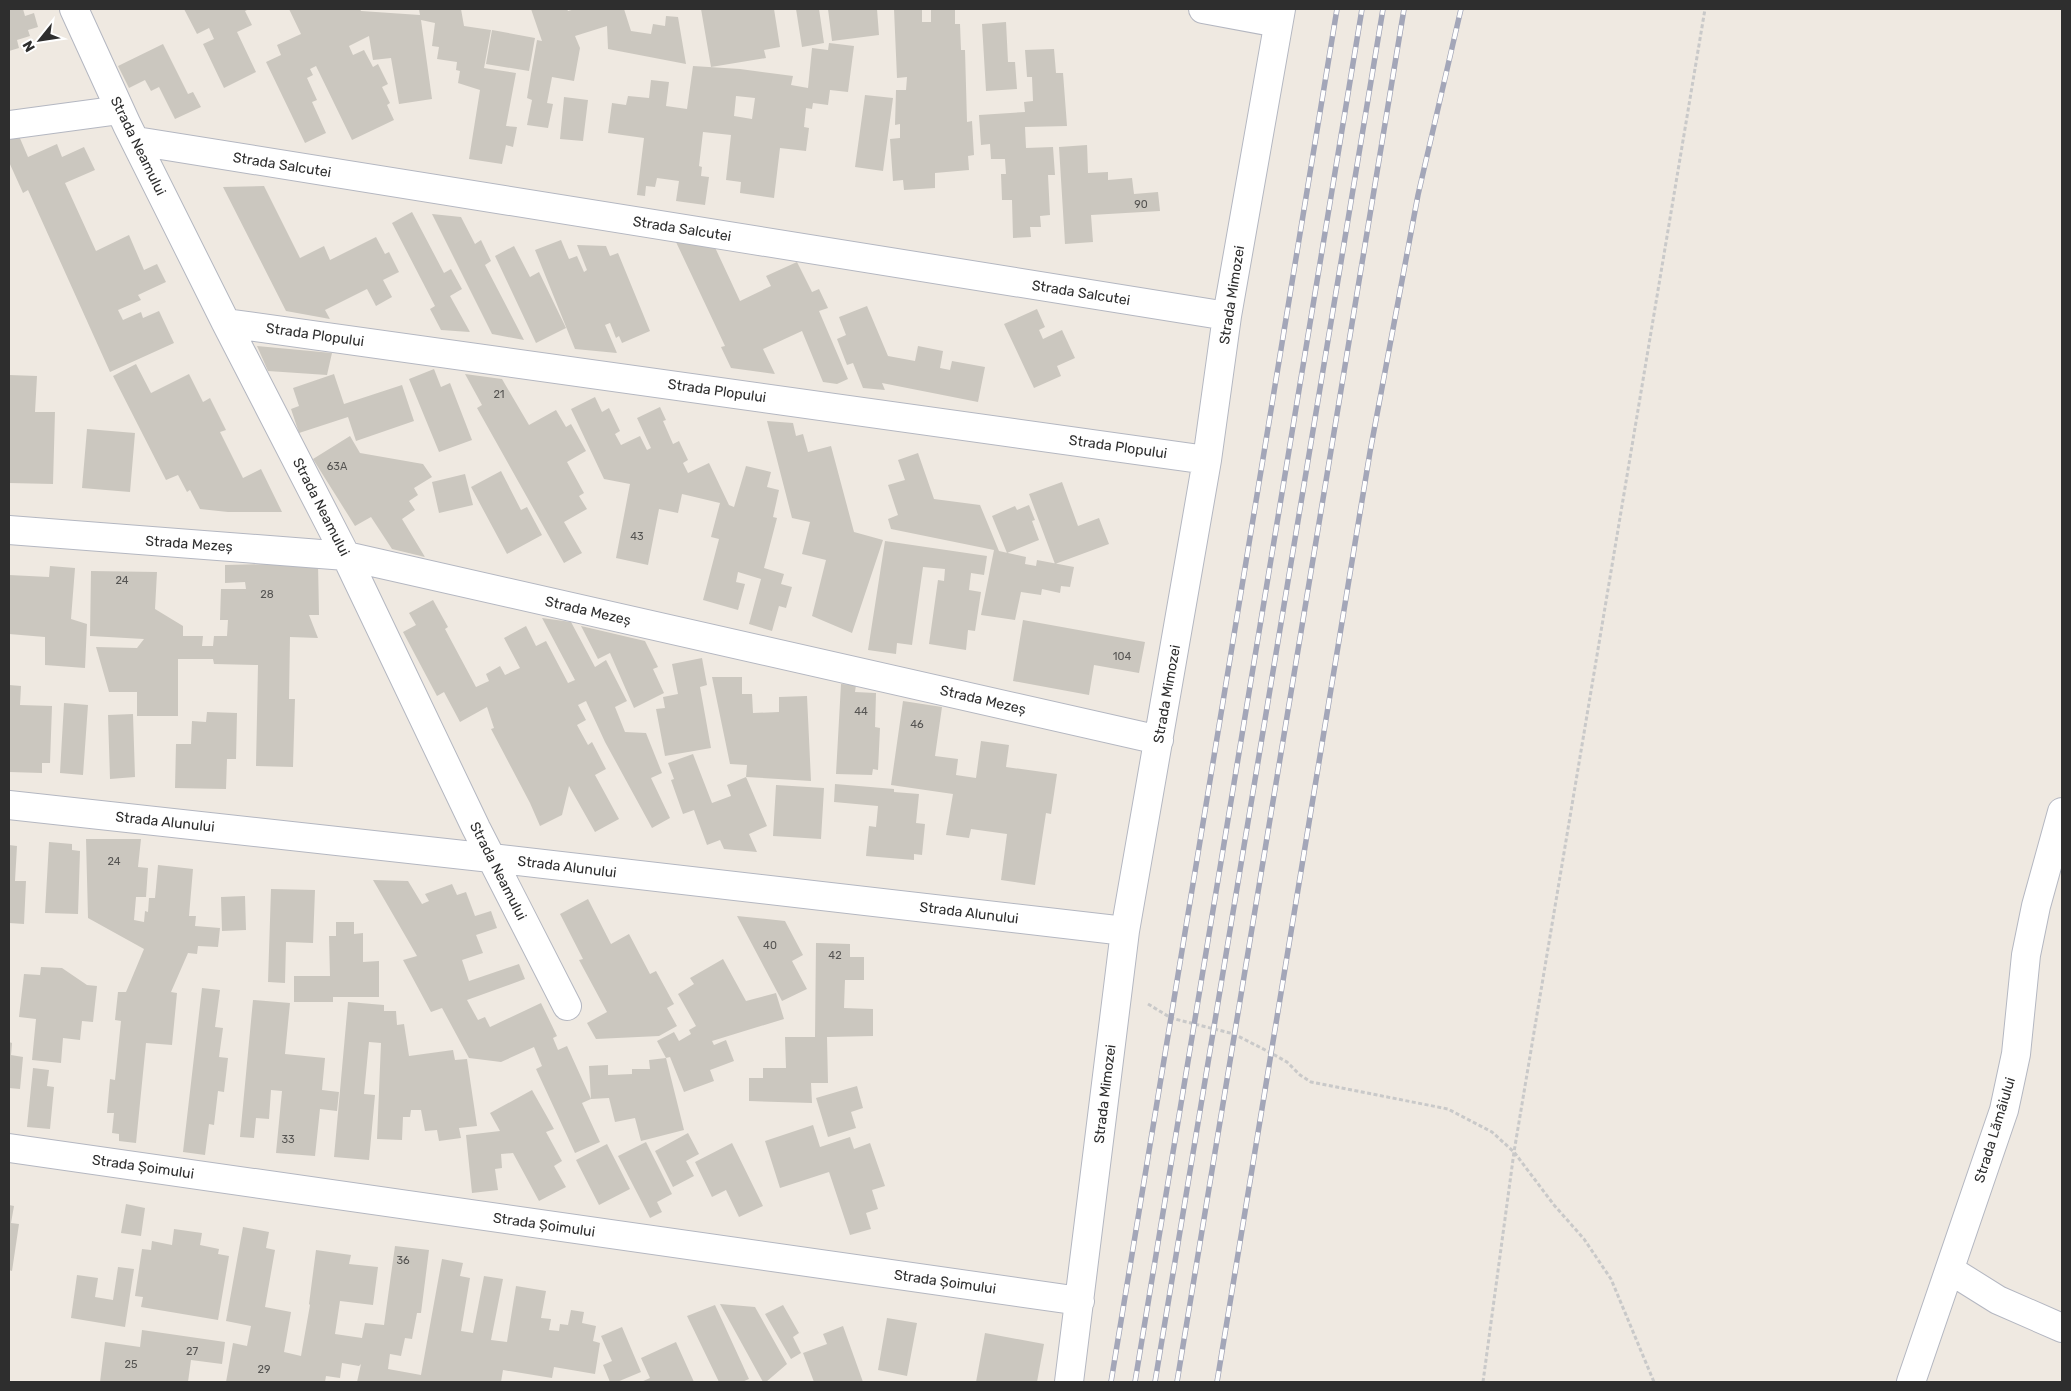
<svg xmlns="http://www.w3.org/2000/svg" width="2071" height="1391" viewBox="0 0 2071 1391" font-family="Rubik,sans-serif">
<rect width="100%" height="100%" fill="#efe9e1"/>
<path fill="#cbc7bf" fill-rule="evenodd" d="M9 9H23L25 16 34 13 38 27 28 30 30 36 17 40 19 48 9 51Z
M184 9H249L245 11 252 25 237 32 256 72 224 88 203 44 214 39 209 28 197 34Z
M289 9H360L361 11 420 15 419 9H461L464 26 491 30 484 68 516 73 506 126 517 127 513 147 506 145 502 164 469 159 480 90 458 83 460 71 456 70 457 62 437 59 439 47 432 46 435 23 421 20 432 99 399 104 391 58 373 60 369 36 349 46 353 55 364 50 373 67 378 64 388 84 382 87 390 103 387 105 394 120 352 140 316 66 310 69 313 75 307 78 317 100 312 102 326 133 305 143 266 62 281 55 277 45 301 34Z
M531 9H567L568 11 575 9H624L631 31 651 34 653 24 665 26 666 16 678 17 686 64 608 49 607 26 575 36 580 48 574 81 552 77 547 103 553 104 548 128 527 125 532 100 527 98 531 74 537 40 542 41Z
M701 9H774L780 47 764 50 766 58 711 67Z
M796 9H819L824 43 802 47Z
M828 9H877L879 35 832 41Z
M894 9H922V22H931V9H955V24H960L961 50H965L967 122 972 121 974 155 968 156 969 170 935 173V188L904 190 903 180 893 181 890 139 900 138V124L895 125 896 90H906L907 77 897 78Z
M1006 22 1008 62H1015L1017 89 986 91 982 24Z
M492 30 535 38 529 71 486 64Z
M829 43 854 46 848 92 830 90 828 105 813 103 812 109 806 108 804 127 809 128 806 151 780 148 774 198 740 193 741 182 726 180 731 135 703 132 699 166 702 167 701 176 709 177 705 205 676 201 679 181 657 178 655 187 646 186 645 196 637 195 644 138 608 133 612 103 626 105 628 96 649 98 651 80 669 82 666 106 687 109 693 66 740 69 793 76 791 85 808 88 812 48 828 50ZM736 96 755 98 752 119 734 116Z
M163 44 188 94 193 92 201 107 175 119 159 87 151 91 145 80 129 88 118 66Z
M1054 49 1056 73H1063L1067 126 1025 127 1026 148 1053 147 1055 175H1048L1050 215 1040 216 1041 227H1030L1031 237 1013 238 1012 200H1002L1001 174H1006L1005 159H991L990 144 981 145 979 115 1025 112 1024 102 1033 101 1032 77H1027L1025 50Z
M865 95 893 98 883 171 855 167Z
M564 97 588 100 583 141 560 139Z
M19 136 28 157 57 144 62 157 84 147 95 170 65 183 96 251 129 235 144 270 157 264 166 282 138 295 141 300 118 310 123 320 141 312 143 318 159 311 174 343 110 372 28 190 23 193 9 162V140Z
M1087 145 1088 173 1108 172V180L1132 178 1134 194 1158 192 1160 211 1091 215 1093 242 1065 244 1059 147Z
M264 186 300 258 324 246 330 260 376 237 385 254 389 252 399 272 383 280 392 297 376 306 367 289 325 310 330 319 286 311 223 187Z
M412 212 444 273 451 269 462 289 450 296 470 332 441 330 430 309 435 306 392 223Z
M432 214 461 217 475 244 481 240 491 261 485 265 524 340 492 334Z
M561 240 569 259 577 256 584 272 587 270 577 245 606 246 610 256 618 253 650 331 622 343 619 336 616 338 610 323 605 325 617 353 575 349 535 250Z
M712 241 740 301 771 286 766 276 797 262 812 292 819 289 828 308 819 311 848 379 837 384 823 382 802 331 763 349 775 374 731 368 721 347 725 346 676 242Z
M514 246 530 277 539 272 566 328 536 343 495 256Z
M867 306 888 356 915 361 918 346 943 351 940 368 950 370 952 361 985 367 978 402 882 383 885 390 863 388 853 363 847 365 837 339 846 335 839 317Z
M1037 309 1045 327 1039 330 1043 339 1062 330 1075 358 1057 366 1061 376 1034 388 1004 324Z
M257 346 332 353 327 375 268 371Z
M136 364 151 393 189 374 203 402 210 398 226 430 220 432 243 478 261 469 282 512H228L200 509 190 490 187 492 178 475 166 480 113 376Z
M434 369 441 387 450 383 472 440 439 452 409 379Z
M334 374 344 404 402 385 414 421 356 441 348 417 299 433 291 409 299 406 293 388Z
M465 374 502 379 529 425 556 410 566 427 571 424 586 451 567 462 584 493 579 496 587 509 564 522 582 553 564 563 477 408 482 405Z
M9 375 37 376 35 412H55L53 484 9 483Z
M595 397 602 412 609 408 620 431 615 434 621 445 640 436 647 450 651 448 637 418 660 407 666 420 663 421 673 444 679 441 688 460 683 463 688 473 709 463 729 505 734 507 746 466 771 472 767 487 779 490 773 517 777 518 764 568 784 574 781 584 792 587 786 608 779 606 772 631 749 624 761 579 738 572 736 582 745 584 738 610 703 600 719 539 711 537 720 503 682 494 678 513 659 509 648 565 616 558 630 484 604 479 571 409Z
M767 421 793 423 796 436 803 434 808 452 831 446 854 532 883 540 852 633 812 616 826 560 802 554 810 522 792 518Z
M87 429 135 433 130 492 82 488Z
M350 436 360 453 423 464 432 477 414 488 418 495 409 501 415 510 402 519 425 557 392 549 371 517 355 526 313 459Z
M918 453 934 499 980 505 999 551 1026 557 1025 564 1036 566 1037 560 1074 567 1070 587 1061 586 1060 593 1042 589 1041 595 1021 592 1015 620 981 615 994 550 891 529 888 519 898 515 888 485 905 480 898 460Z
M501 471 521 510 527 507 542 535 507 554 471 487Z
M465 474 473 505 439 513 432 482Z
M1062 482 1078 526 1099 518 1109 544 1055 564 1029 494Z
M1029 505 1035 520 1032 521 1039 540 1007 553 992 516 1015 506 1017 510Z
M885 541 987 556 984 575 971 573 969 590 981 592 975 631 968 630 966 650 929 644 938 580 944 581 945 569 923 567 912 645 897 643 896 654 868 650Z
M318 563 319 615H309L318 638 290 637 289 699H295L293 767 256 766 258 665 214 664 213 659H178V716H137V692H109L96 647 137 648 144 639 90 636 91 571 157 572 155 609 183 626V636H203L202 646H213L214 636H227L228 620H220L221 589H246L245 582 225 583V565Z
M50 566 75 568 71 619 87 624 85 668 45 665V637L9 634V575L49 577Z
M433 600 448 627 445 629 476 687 489 681 486 674 500 666 505 675 520 668 504 638 526 626 536 646 546 641 568 683 575 680 542 618 571 622 595 667 606 660 627 701 615 707 625 732 646 733 662 773 651 778 670 818 652 828 605 742 586 701 578 705 586 720 577 725 588 745 592 742 606 769 595 775 619 819 595 832 569 786 562 815 540 826 530 803 491 729 494 728 487 707 460 722 444 692 437 696 403 632 416 625 409 613Z
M1023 620 1145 642 1139 673 1094 665 1089 695 1013 681Z
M581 626 645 641 658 667 653 669 664 693 634 708 610 653 598 659Z
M702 658 707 685 700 687 711 748 665 756 656 709 665 708 663 697 678 694 672 664Z
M712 677H742V694H752L753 713 779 712V697L807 696 811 781 746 777 747 765 730 764Z
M841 684 856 685 855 692 876 693 875 727 880 728 878 770 873 769 872 775 836 774Z
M9 685 21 686 20 705 52 706 50 763H42V773L9 772Z
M903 701 942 707 935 756 958 759 956 775 976 778 981 741 1009 745 1006 767 1057 774 1051 814 1046 813 1035 885 1001 880 1007 834 971 829 969 838 946 835 953 794 891 785Z
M64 703 88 705 83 775 60 773Z
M207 712 237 713 236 759H227L226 789 175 788 176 744H191L192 721 206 722Z
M133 714 135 777 110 779 108 715Z
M693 754 712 803 731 796 727 785 746 777 767 826 749 834 757 852 724 849 720 840 707 845 694 810 683 814 671 780 674 779 668 763Z
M835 784 894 789V792L919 794 916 823 925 824 922 855 914 854V860L866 856 869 826 876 827 878 806 834 802Z
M776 785 824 788 821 839 773 836Z
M86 839H141L138 867 148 868 146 897H136L134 920 144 922 145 911 148 912 149 898H155L158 865 193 869 189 916H196L195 926 220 928 218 947 198 946 197 954 188 953 171 992 177 993 172 1045 146 1043 136 1143 119 1141V1134L112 1133 114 1113H107L110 1079 115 1080 121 1021 115 1020 118 992H126L144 949 88 918Z
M49 842 72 844V850L80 851 78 914 45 913Z
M9 845 17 846 15 881H26L24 924 9 923Z
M373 880 408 881 422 904 429 901 425 894 452 884 457 895 466 892 475 916 491 911 497 928 476 935 483 953 462 960 469 981 519 964 525 979 467 1000 478 1020 485 1017 490 1027 541 1003 557 1036 553 1038 558 1050 567 1046 591 1099 589 1066 608 1065V1075L632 1074V1069H650L649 1060 666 1058 684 1130 641 1141 635 1118 615 1122 609 1098 591 1099 582 1103 600 1142 575 1153 536 1069 542 1066 534 1047 501 1062 469 1058 442 1008 431 1012 403 960 417 956Z
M271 889 315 890 313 943 286 942 285 983 268 982Z
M245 896 246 930 222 931 221 897Z
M588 899 611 944 629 934 650 974 656 971 674 1004 667 1008 677 1026 659 1036 596 1039 587 1023 607 1012 579 960 583 959 560 914Z
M737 916 785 921 803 955 792 961 807 989 782 1001Z
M336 922H354V934L363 933V962L379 961V997H333V1002H294V976H330L329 936H336Z
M816 943 850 944V957H864V980H845L844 1008 873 1009V1036L827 1037 828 1083H811L812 1103 749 1101V1078H763V1068H786L785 1037H815Z
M723 959 746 1001 776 993 784 1019 712 1041 714 1045 726 1040 734 1061 710 1070 714 1081 684 1092 670 1057 666 1058 657 1041 674 1032 679 1041 691 1034 689 1030 696 1026 678 994 694 984 690 978Z
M41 967 62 968 87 985 97 986 93 1022 82 1021 80 1040 63 1038 61 1063 32 1060 36 1019 19 1017 24 974 40 975Z
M202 988 220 990 215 1027 223 1028 219 1057 228 1058 224 1092 218 1091 214 1125 209 1124 205 1155 183 1152Z
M253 1000 290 1003 285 1054 325 1058 322 1090 339 1092 337 1111 320 1109 315 1156 276 1153 282 1091 271 1090 269 1119 256 1118 254 1138 240 1137Z
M348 1002 384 1005V1011H396L397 1025 404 1024 409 1056 453 1050 455 1060 467 1059 477 1126 459 1128 461 1138 439 1141 437 1130 425 1131 421 1110H411L410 1117H403L402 1140 377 1139 381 1043 369 1042 364 1094 375 1095 369 1160 334 1157Z
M9 1042 12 1043 11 1055 23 1057 20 1089 9 1088Z
M33 1068 49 1070 47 1086 54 1087 50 1129 27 1127Z
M857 1086 863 1108 851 1112 856 1128 828 1137 816 1098Z
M532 1090 554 1129 546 1132 562 1161 554 1166 566 1187 539 1201 513 1153 501 1154 502 1168 495 1169 498 1190 472 1193 466 1135 500 1131 490 1113Z
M813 1125 820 1147 850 1137 854 1149 870 1143 885 1186 872 1190 878 1209 866 1213 871 1229 850 1235 829 1172 780 1188 765 1141Z
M688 1133 699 1154 686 1161 694 1176 673 1187 655 1151Z
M646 1142 672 1194 657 1202 662 1212 650 1218 618 1156Z
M732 1143 763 1206 739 1217 726 1190 712 1197 695 1162Z
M607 1144 630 1189 599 1205 576 1160Z
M126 1204 145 1208 141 1236 121 1233Z
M9 1205 14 1206 11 1223 19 1224 12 1271 9 1270Z
M243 1227 269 1232 266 1248 275 1250 265 1307 291 1312 284 1352 301 1356 310 1305 309 1304 316 1250 351 1255 349 1264 378 1267 373 1305 340 1301 335 1334 362 1338 365 1323 384 1325 395 1246 429 1250 421 1313H417L412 1339 405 1338 401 1356 390 1354 388 1369 421 1375 442 1259 463 1263 460 1276 470 1278 461 1331 473 1333 484 1276 503 1279 491 1340 507 1342 516 1286 546 1291 541 1318 551 1319 549 1330 559 1331 560 1324 568 1325 571 1310 584 1312 582 1323 596 1326 593 1341 600 1343 595 1374 554 1367 552 1378 503 1370 501 1382H357L361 1364 359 1366 342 1363 340 1378 326 1376 325 1382H226L233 1343 247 1346 251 1326 226 1321Z
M174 1229 202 1233 200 1245 219 1249 218 1254 229 1256 218 1320 141 1307 143 1297 135 1296 142 1249 151 1250 152 1241 172 1245Z
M118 1267 134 1269 125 1327 71 1318 77 1275 98 1278 95 1297 113 1300Z
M720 1304 755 1307 787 1364 766 1382H763Z
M715 1305 749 1379 742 1382H719L687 1316Z
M783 1305 799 1333 793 1337 801 1353 791 1359 765 1314Z
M887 1318 917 1323 907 1376 878 1370Z
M843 1326 863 1382H814L803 1353 827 1344 823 1334Z
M622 1327 641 1372 617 1382H610L603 1365 612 1361 601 1336Z
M142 1330 225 1342 222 1364 191 1360 188 1382H100L105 1342 140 1347Z
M985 1333 1044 1344 1037 1382H976Z
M676 1342 694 1382H641L650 1378 641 1358Z"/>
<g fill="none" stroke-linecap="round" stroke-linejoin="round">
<defs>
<path id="minor" d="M74 9 127 125 226 323 346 556 476 828 567 1006
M1203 9 1278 23
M9 125 120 110
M136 141 1227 316
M226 323 1207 460
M9 530 346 556 1159 740
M9 805 491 858 1125 931
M9 1148 1080 1301
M1950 1270 1998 1300 2062 1328
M1069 1382 1125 931 1207 460 1227 316 1281 9
M1911 1382 2004 1110 2016 1054 2026 955 2036 906 2062 812"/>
</defs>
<use href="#minor" stroke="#b4b7c1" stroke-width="30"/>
<path stroke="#c9c9c9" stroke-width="3" stroke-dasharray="4 2.5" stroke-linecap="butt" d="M1148 1004 1171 1018 1234 1034 1271 1053 1287 1062 1300 1075 1311 1082 1448 1109 1492 1132 1514 1152 1554 1205 1584 1239 1611 1279 1654 1382
M1483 1382 1514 1152 1705 9"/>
<use href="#minor" stroke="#fff" stroke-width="28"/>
<defs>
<path id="rail" d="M1111 1382 1337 9
M1135 1382 1362 9
M1155 1382 1383 9
M1177 1382 1404 9
M1217 1382 1370 452 1418 195 1461 9"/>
</defs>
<use href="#rail" stroke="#a3a6b8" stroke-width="5.5"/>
<use href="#rail" stroke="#fff" stroke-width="4" stroke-dasharray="11" stroke-linecap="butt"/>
</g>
<g text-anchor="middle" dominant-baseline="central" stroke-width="4" stroke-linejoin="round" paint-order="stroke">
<g font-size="11" fill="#555452">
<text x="1141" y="204">90</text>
<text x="499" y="394">21</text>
<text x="337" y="466">63A</text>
<text x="637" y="536">43</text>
<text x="122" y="580">24</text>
<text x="267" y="594">28</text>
<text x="1122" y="656">104</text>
<text x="861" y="711">44</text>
<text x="917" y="724">46</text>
<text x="114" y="861">24</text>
<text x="770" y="945">40</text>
<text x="835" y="955">42</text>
<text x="288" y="1139">33</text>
<text x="403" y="1260">36</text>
<text x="192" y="1351">27</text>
<text x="131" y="1364">25</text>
<text x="264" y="1369">29</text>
</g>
<g font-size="14" fill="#2e2e2e" stroke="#fff">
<text transform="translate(138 146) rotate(64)">Strada Neamului</text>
<text transform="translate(282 165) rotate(9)">Strada Salcutei</text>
<text transform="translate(682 229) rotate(9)">Strada Salcutei</text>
<text transform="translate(1081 293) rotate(9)">Strada Salcutei</text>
<text transform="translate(1232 295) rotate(-81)">Strada Mimozei</text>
<text transform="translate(315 335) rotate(8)">Strada Plopului</text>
<text transform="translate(717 391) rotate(8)">Strada Plopului</text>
<text transform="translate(1118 447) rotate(8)">Strada Plopului</text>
<text transform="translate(321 507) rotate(63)">Strada Neamului</text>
<text transform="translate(189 544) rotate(4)">Strada Mezeș</text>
<text transform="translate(588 611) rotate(13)">Strada Mezeș</text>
<text transform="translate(1167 694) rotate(-80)">Strada Mimozei</text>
<text transform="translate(983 700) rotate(13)">Strada Mezeș</text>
<text transform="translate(165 822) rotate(6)">Strada Alunului</text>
<text transform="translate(567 867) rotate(7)">Strada Alunului</text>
<text transform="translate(498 871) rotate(63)">Strada Neamului</text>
<text transform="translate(969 913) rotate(7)">Strada Alunului</text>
<text transform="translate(1105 1094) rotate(-83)">Strada Mimozei</text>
<text transform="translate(1995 1130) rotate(-73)">Strada Lămâiului</text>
<text transform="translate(143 1167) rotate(8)">Strada Șoimului</text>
<text transform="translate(544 1225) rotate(8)">Strada Șoimului</text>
<text transform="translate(945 1282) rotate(8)">Strada Șoimului</text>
</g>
</g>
<rect width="2071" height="1391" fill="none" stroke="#2e2e2e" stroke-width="20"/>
<g transform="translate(40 40) rotate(240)" stroke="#ffffff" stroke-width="4" paint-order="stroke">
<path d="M0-4L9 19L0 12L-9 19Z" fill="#2e2e2e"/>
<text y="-8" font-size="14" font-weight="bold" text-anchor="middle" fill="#2e2e2e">N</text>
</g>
</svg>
